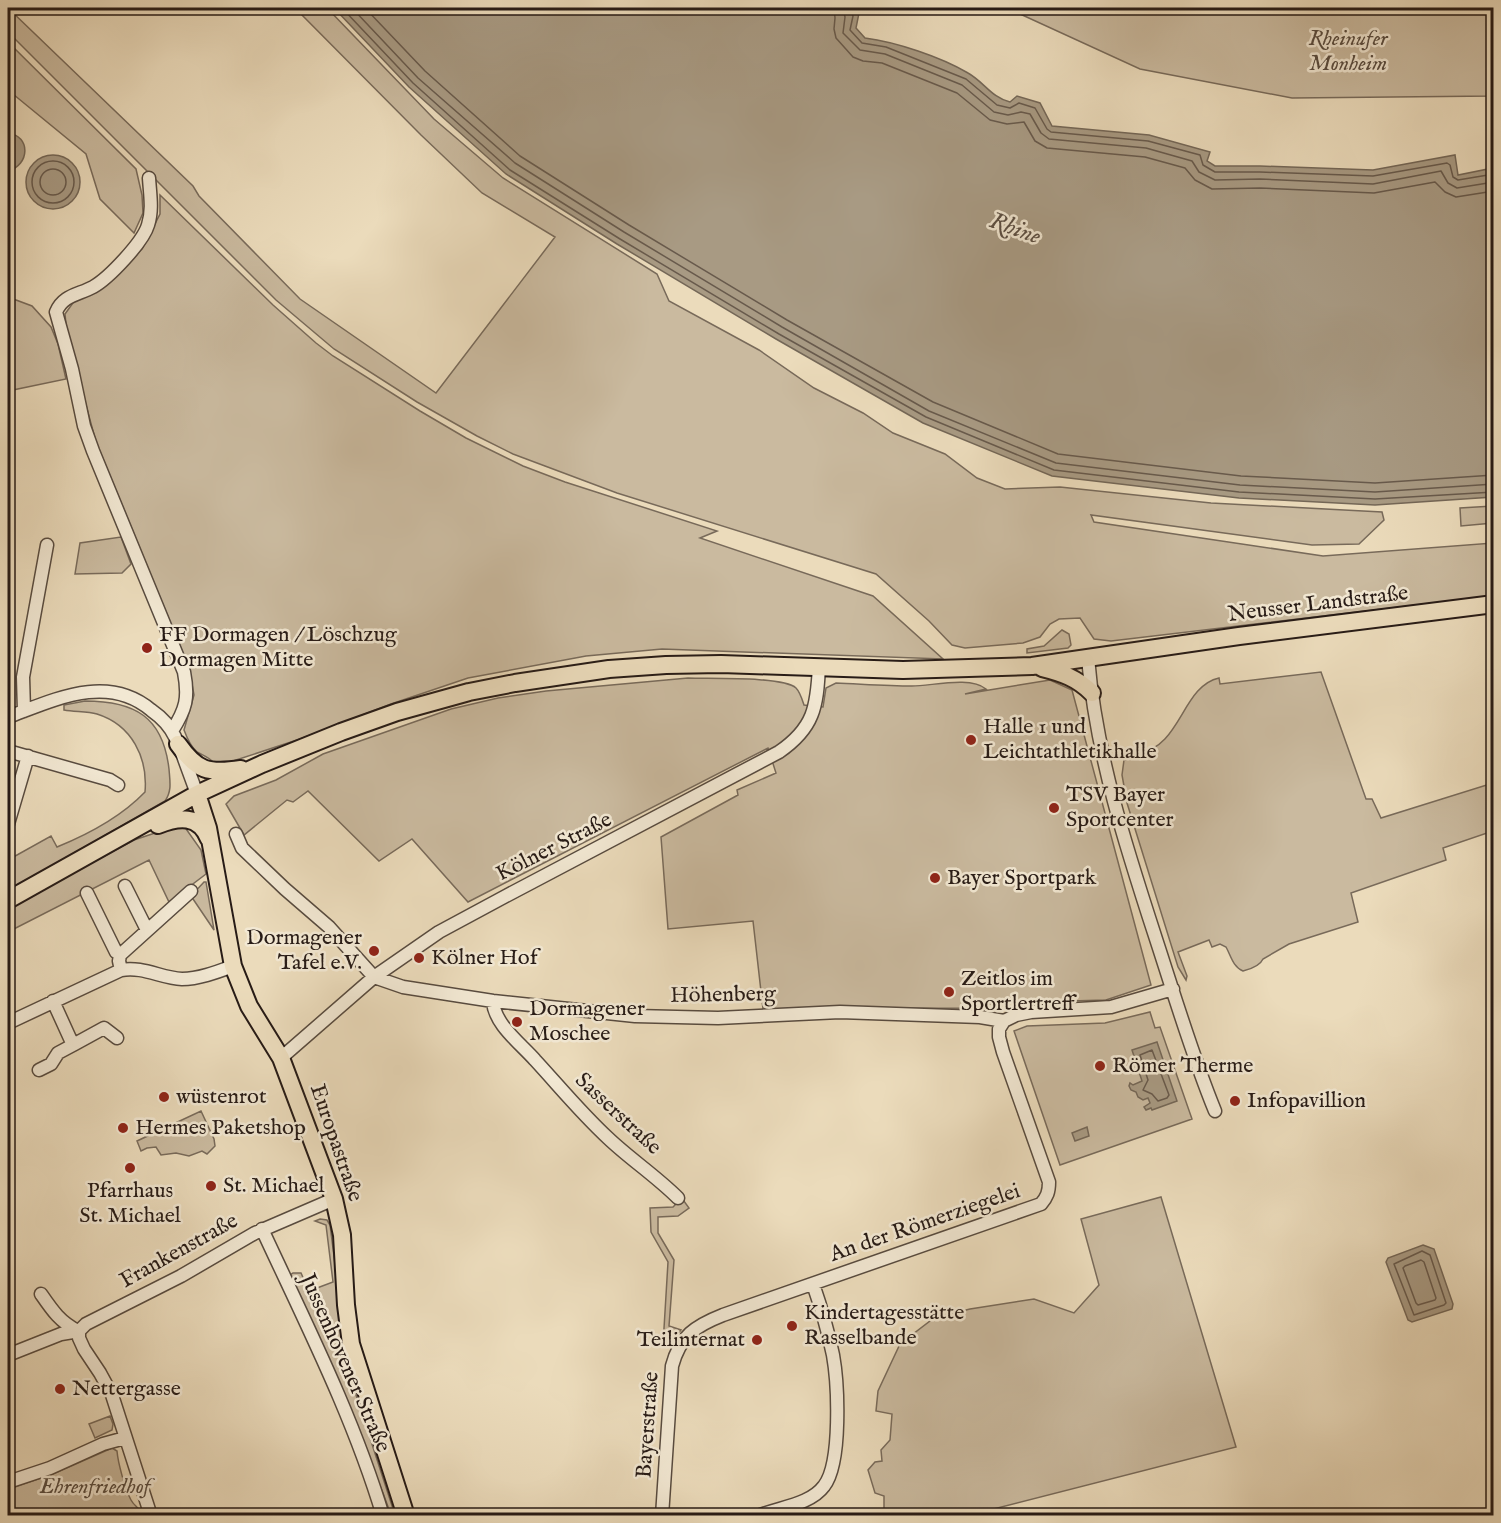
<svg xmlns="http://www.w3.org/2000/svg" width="1501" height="1523" viewBox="0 0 1501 1523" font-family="'IM FELL English',serif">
<rect width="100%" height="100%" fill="#ebdbbb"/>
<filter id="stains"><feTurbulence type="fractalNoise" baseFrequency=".00333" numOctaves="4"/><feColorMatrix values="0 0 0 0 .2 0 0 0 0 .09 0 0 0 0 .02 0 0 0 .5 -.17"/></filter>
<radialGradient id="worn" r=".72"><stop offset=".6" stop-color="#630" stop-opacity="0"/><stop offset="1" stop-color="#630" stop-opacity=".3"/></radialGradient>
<path fill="#caba9f" stroke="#786a5a" stroke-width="1.5" d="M8 8 193 186 199 196 300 299 436 393 555 237 482 193 421 135 295 8H327L434 119 503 178 657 274 669 301 759 350 814 388 863 413 893 433 945 454 977 478 1005 489 1060 487 1211 503 1382 512 1384 520 1359 544 1312 545 1091 515 1094 522 1323 556 1493 543V596L1111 641 1094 639 1080 618 1059 619 1050 624 1040 637 1023 643 965 648 952 645 929 621 876 574 617 493 513 454 477 436 417 402 334 349 276 300 8 32Z
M1007 8H1493V96L1292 98 1140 69Z
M8 42 136 169 142 195 143 213 134 233 100 199 86 154 8 90Z
M160 195 273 305 316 343 333 356 420 411 466 438 523 466 565 482 717 531 700 538 873 596 943 659 662 649 586 656 468 678 391 704 300 739 233 761 220 764 214 763C209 757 204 756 197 752 191 747 187 738 184 730L194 695 189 668 96 442 67 335 65 314 75 300 98 291 142 249 160 214Z
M8 297 32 306 51 327 58 344 66 379 8 391Z
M1493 506V523L1461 526 1460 508Z
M121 537 131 564 122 573 75 574 80 543Z
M1062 630 1069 634 1071 645 1068 648 1027 653V649L1044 646Z
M1321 672 1366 799H1372L1381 818 1493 783V831L1443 848 1446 860 1351 893 1358 922 1289 944 1263 959C1260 966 1251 969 1243 971 1233 967 1231 956 1226 947L1220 944 1212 947 1209 940 1178 952 1187 976 1186 980 1178 967 1127 803 1122 775 1124 760 1140 756 1139 753C1181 747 1182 686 1219 678L1220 684Z
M688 678C708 679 783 676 796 688 800 692 802 699 804 705L823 707 826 688 836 683C861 684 887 686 912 686 932 686 970 676 986 689L965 694 1050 680 1072 690 1151 985 1106 1000 994 1003 973 1008 763 1009 753 921 668 929 661 837 738 795 737 790 776 773 768 748 468 902 412 839 379 861 308 791 293 802 287 800 244 835 226 804 234 796 276 780 323 754 451 709 498 698 546 691Z
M85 701C135 701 163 717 169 769 170 782 172 791 165 801L8 891V860L51 836 57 847C89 834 121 817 145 792 148 758 132 725 97 714 87 711 75 712 64 710V705Z
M184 826 201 850 206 874 169 902 149 860 8 932V908L134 840 173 827Z
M204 882H206L214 930 191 896Z
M1150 1012 1155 1028 1160 1027 1192 1119 1060 1165 1014 1031 1027 1026 1105 1023Z
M201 1111 214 1139 215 1146 207 1154 202 1151 189 1156 176 1153 161 1155 156 1147 147 1148 141 1151 137 1141Z
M681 1197 689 1208 678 1216 658 1217V1233L674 1260 669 1326 681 1330 668 1347 663 1345 668 1262 651 1232 650 1208 673 1207 675 1205V1200Z
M1161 1197 1236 1447 970 1515H865L884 1509V1496L875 1493 868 1470 875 1462 882 1461 881 1450 890 1440 892 1414 876 1411 878 1391 900 1344 934 1318 970 1309 1034 1299 1074 1313 1099 1285 1081 1219Z
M320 1219 327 1220 330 1225 347 1357 345 1361 395 1515H391L383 1493 290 1275 293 1273H301L309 1291 333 1282 326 1225 315 1221Z
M110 1416 113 1424 112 1430 95 1438 89 1424Z
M112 1448 117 1451C118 1463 125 1489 131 1500 134 1506 140 1508 142 1515H17L9 1489 53 1474Z"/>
<path fill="#a89a83" stroke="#746757" stroke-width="1.5" d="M334 8H854L859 13 856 28 865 38C896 42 941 57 968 73 984 82 992 98 1010 102L1017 96 1040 103 1052 126 1149 135 1210 152 1207 161 1215 166H1260L1373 170 1455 155 1458 175 1493 168V497L1375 505 1239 498 1052 476 923 423 776 339 617 244 506 174 409 87Z
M8 133C31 136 30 165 8 171Z
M26 182a27 27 0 1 1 54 0a27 27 0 1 1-54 0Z
M1157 1042 1177 1101 1152 1110 1151 1108 1146 1110 1144 1107 1150 1103 1148 1098 1143 1100 1138 1097 1136 1092 1131 1090 1129 1086 1130 1083 1133 1085 1142 1081 1132 1050Z
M1087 1127 1089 1136 1075 1141 1072 1133Z
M1423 1245 1434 1249 1453 1304 1452 1309 1412 1322 1408 1320 1386 1262 1388 1258Z"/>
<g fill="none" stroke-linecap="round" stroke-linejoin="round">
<path stroke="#685a4c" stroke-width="1.5" d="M342 8 413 83 510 170 620 239 779 334 926 417 1054 470 1239 492 1375 499 1494 492
M352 8 418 78 515 163 624 232 782 327 929 411 1056 463 1240 485 1375 492 1494 484
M365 8 425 71 520 156 629 225 787 320 933 402 1058 454 1241 476 1375 483 1494 475
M834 8 835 18 834 29 836 38 853 57 863 61 882 63 957 93 990 120 1007 124 1024 122 1035 141 1047 148 1145 157 1185 168 1195 180 1212 189 1260 188 1374 193 1435 182 1445 192 1456 197 1494 191
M843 8 845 17 843 33 860 50 885 54 962 85 994 112 1008 115 1021 112 1030 114 1041 133 1049 139 1146 148 1192 161 1199 172 1215 180 1260 179 1373 184 1441 171 1448 183 1457 188 1494 182
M850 8 853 16 850 30 862 43 886 47 966 79 997 105 1010 108 1019 103 1035 108 1047 129 1051 132 1148 141 1200 155 1203 165 1215 172H1260L1373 176 1447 163 1450 165 1453 177 1458 180 1494 174
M32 182a21 21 0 1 1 42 0a21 21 0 1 1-42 0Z
M40 182a13 13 0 1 1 26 0a13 13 0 1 1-26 0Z
M1152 1050 1169 1095 1167 1098 1158 1101 1152 1094 1143 1090 1148 1080 1140 1055Z
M1422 1251 1430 1255 1446 1303 1444 1305 1414 1315 1394 1264Z
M1421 1260 1424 1262 1436 1298 1435 1300 1418 1305 1416 1303 1403 1268 1405 1266Z"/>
<defs>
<path id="minor" d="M149 178C150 194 153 210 148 225 143 242 109 278 93 287 78 295 63 295 56 312L72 369 84 426 93 451 184 672C189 698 186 709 172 731
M1088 658C1096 755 1126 847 1156 939 1175 997 1192 1055 1215 1111
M24 711 23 677 47 545
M8 717C54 700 107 673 151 710 161 717 170 726 175 737
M8 751 110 780 118 785
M182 753 197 794
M8 824 28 756
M236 834 242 848 285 889 329 927 374 977 403 987 493 1001 635 1016 718 1018 840 1012 980 1017 1004 1021
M125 886 147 930
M87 893 116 952 120 955
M121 970 119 961 120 955 191 891
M493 1001C494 1024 520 1043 535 1060 559 1086 581 1113 608 1138 630 1159 656 1176 678 1198
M8 1023 121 970C143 966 161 978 182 979 199 979 217 972 233 966
M73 1045 104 1028 117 1038
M281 1058 374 977 439 932 504 897 779 752C814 728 817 707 819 666
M39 1070 51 1064 58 1053 73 1045 53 1001
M262 1229C306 1324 353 1416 383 1516
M41 1294C52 1310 60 1322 78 1331
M79 1331 86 1324 181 1276 255 1233 334 1199
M79 1331V1338L84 1349 100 1373 112 1395 151 1516
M8 1355 61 1334 79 1331
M8 1482 50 1468 103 1444 125 1438
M662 1516 672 1366C680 1336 695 1326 723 1315L1041 1204C1047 1197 1049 1192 1049 1182L1003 1052 999 1037V1029L1004 1021 1016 1015 1031 1012 1111 1007 1173 989
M758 1516C779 1507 810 1505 824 1486 842 1463 838 1383 833 1355 828 1331 821 1307 813 1284"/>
<path id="major" d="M1042 668C1062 673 1077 678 1092 693
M178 744C197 771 208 774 241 769
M197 794 208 828 233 966 249 1006 281 1058 334 1199 342 1235 346 1305 351 1344 406 1516
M158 825C178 817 199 814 209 839
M8 900 197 794 262 764 341 732 397 712 469 692 515 683 609 669 666 665 721 664 903 670 1032 666 1239 636 1494 604"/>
</defs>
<use href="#minor" stroke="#584b3f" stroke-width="15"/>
<use href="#major" stroke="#271b16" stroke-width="20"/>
<use href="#minor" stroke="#f2e8d3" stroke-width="12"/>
<use href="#major" stroke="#ebdbbb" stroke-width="16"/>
</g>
<g fill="#8f2418" stroke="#f2e8d3" stroke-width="2">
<circle cx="147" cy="648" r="6"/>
<circle cx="971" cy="740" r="6"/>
<circle cx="1054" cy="808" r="6"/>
<circle cx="935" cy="878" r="6"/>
<circle cx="374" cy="951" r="6"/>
<circle cx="419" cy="958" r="6"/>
<circle cx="949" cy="992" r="6"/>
<circle cx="517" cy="1022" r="6"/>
<circle cx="1100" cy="1066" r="6"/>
<circle cx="164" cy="1097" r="6"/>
<circle cx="1235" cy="1101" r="6"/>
<circle cx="123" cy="1128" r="6"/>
<circle cx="130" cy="1168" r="6"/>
<circle cx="211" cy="1186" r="6"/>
<circle cx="792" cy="1326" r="6"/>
<circle cx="757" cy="1340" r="6"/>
<circle cx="60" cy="1389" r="6"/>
</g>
<g text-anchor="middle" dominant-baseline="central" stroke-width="5" stroke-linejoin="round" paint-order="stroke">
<g font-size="22" font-style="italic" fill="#584b3f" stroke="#f2e8d3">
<text x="1348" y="39">Rheinufer<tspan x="1348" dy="25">Monheim</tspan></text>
<text x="95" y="1487">Ehrenfriedhof</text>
</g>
<g font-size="22" fill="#271b16" stroke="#f2e8d3">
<text transform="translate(1318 604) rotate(-7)">Neusser Landstraße</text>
<text transform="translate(554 847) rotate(-27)">Kölner Straße</text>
<text transform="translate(723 995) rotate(-1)">Höhenberg</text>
<text transform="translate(618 1114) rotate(43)">Sasserstraße</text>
<text transform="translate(336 1143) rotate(71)">Europastraße</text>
<text transform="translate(925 1223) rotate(-19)">An der Römerziegelei</text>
<text transform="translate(179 1251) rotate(-29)">Frankenstraße</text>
<text transform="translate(345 1363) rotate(66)">Jussenhovener Straße</text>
<text transform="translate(648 1425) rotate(-86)">Bayerstraße</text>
</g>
<g font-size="22" fill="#271b16" stroke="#f2e8d3" text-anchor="start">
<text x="159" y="635">FF Dormagen / Löschzug<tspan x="159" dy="25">Dormagen Mitte</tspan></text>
<text x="983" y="727">Halle 1 und<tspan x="983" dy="25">Leichtathletikhalle</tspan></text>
<text x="1066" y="795">TSV Bayer<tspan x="1066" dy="25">Sportcenter</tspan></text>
<text x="947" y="878">Bayer Sportpark</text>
<text x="362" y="938" text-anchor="end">Dormagener<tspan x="362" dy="25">Tafel e.V.</tspan></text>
<text x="431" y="958">Kölner Hof</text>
<text x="961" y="979">Zeitlos im<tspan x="961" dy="25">Sportlertreff</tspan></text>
<text x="529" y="1009">Dormagener<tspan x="529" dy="25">Moschee</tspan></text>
<text x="1112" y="1066">Römer Therme</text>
<text x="176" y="1097">wüstenrot</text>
<text x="1247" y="1101">Infopavillion</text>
<text x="135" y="1128">Hermes Paketshop</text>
<text x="223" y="1186">St. Michael</text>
<text x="130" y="1191" text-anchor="middle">Pfarrhaus<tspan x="130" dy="25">St. Michael</tspan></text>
<text x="804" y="1313">Kindertagesstätte<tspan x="804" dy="25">Rasselbande</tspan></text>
<text x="745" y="1340" text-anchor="end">Teilinternat</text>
<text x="72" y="1389">Nettergasse</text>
</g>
<g font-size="24" font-style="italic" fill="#5b4e42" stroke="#f2e8d3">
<text transform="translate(1015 229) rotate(20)">Rhine</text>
</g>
</g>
<rect width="1501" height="1523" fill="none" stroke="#ebdbbb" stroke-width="30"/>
<rect x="9" y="9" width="1483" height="1505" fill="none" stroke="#271b16" stroke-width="3"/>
<rect x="15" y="15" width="1471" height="1493" fill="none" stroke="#271b16" stroke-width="1.5"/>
<rect width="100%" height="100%" filter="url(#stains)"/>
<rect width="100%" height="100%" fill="url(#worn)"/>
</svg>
